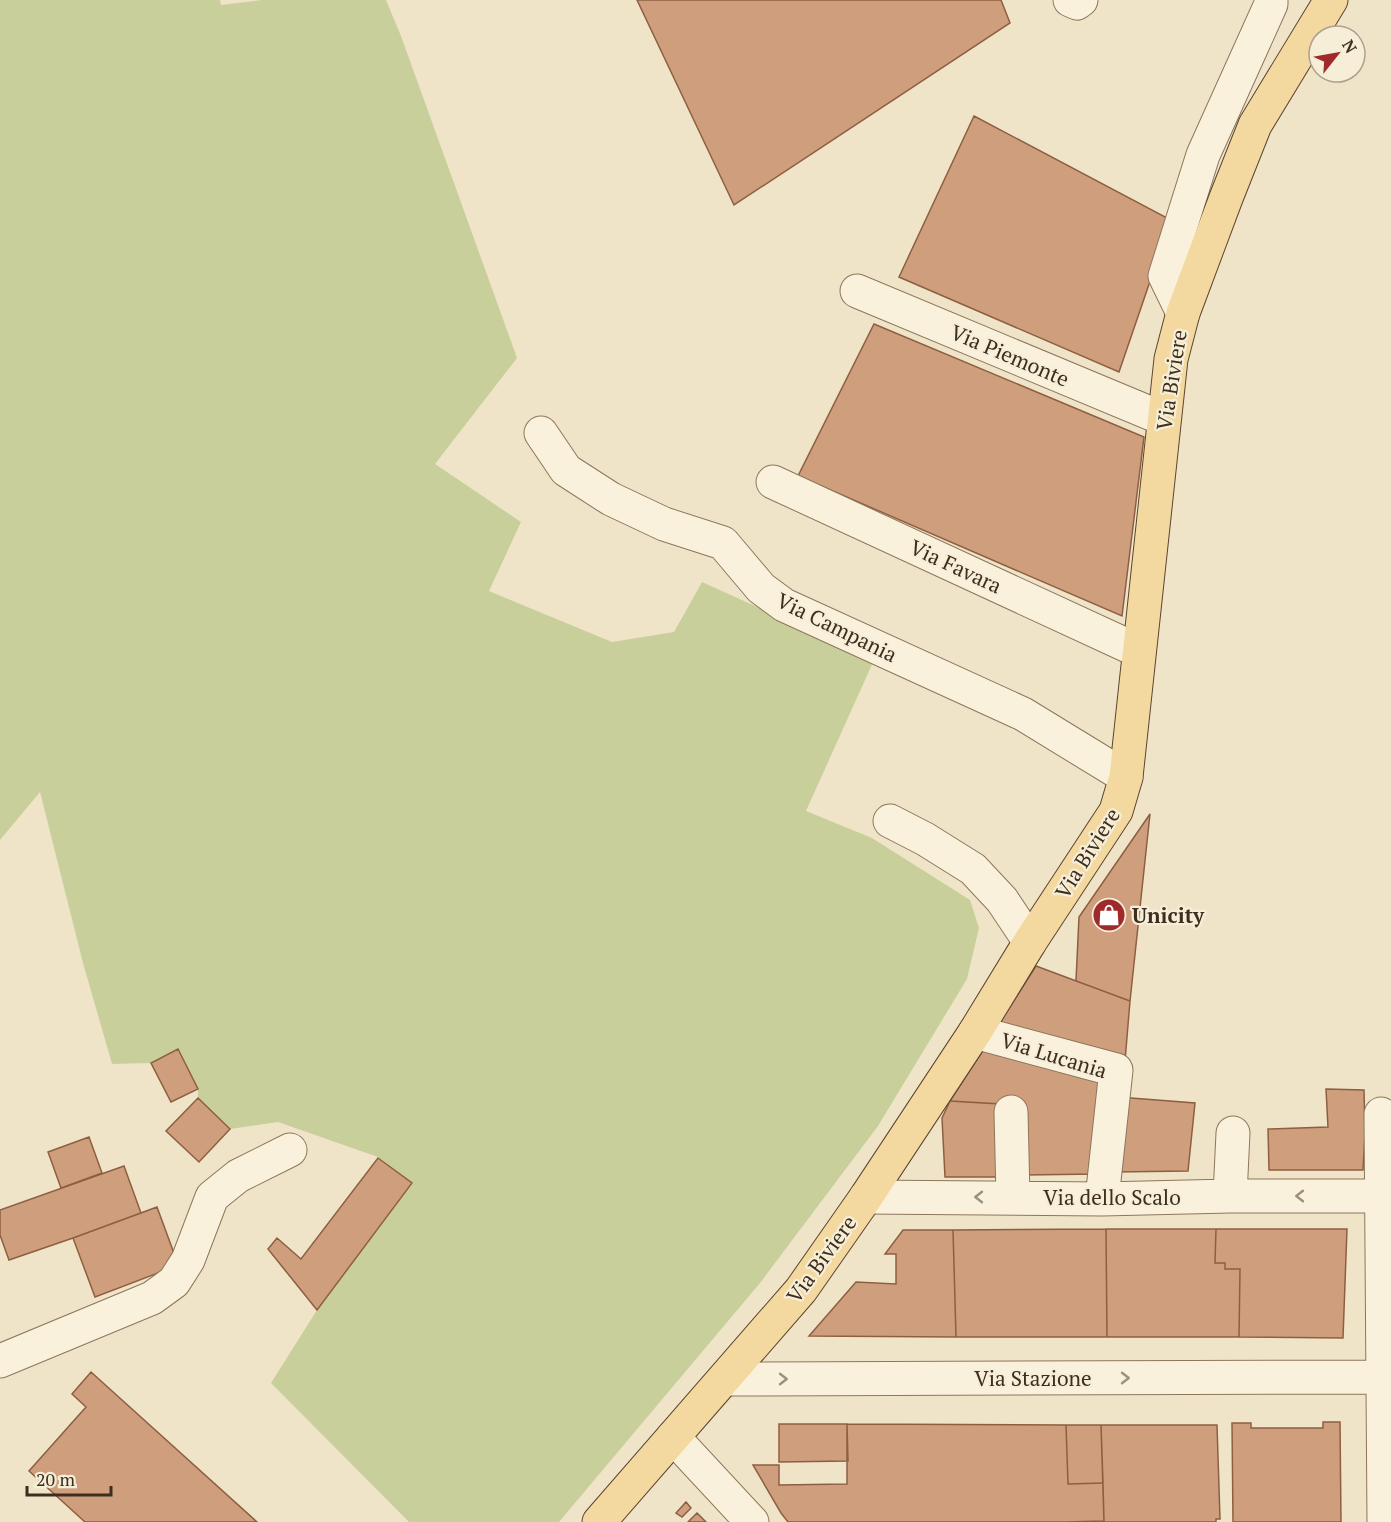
<svg xmlns="http://www.w3.org/2000/svg" width="1391" height="1522" viewBox="0 0 1391 1522" font-family="'PT Serif',serif">
<rect width="100%" height="100%" fill="#f0e4c8"/>
<path fill="#c9cf9b" d="M0 0H220L221 5 261 0H386L401 36 517 358 435 464 521 522 489 591 612 642 674 632 702 582 874 660 806 811 872 838 970 900 979 928 967 979 878 1126 760 1283 559 1522H409L271 1383 317 1310 412 1183 378 1157 278 1122 230 1129 198 1098V1089L178 1049 151 1063 112 1064 83 963 40 792 0 840Z"/>
<path fill="#cf9f7d" stroke="#8d5f41" stroke-width="1.5" d="M637 0H1001L1010 23 734 205Z
M974 116 1171 220 1119 372 899 277Z
M874 324 1144 437 1122 616 798 476Z
M1150 814 1130 1001 1076 981 1079 917Z
M1036 966 1130 1001 1125 1061 996 1029Z
M991 1038 1108 1072 1097 1174 1024 1175 1001 1104 950 1101Z
M178 1049 198 1089 171 1102 151 1063Z
M1326 1089 1364 1090 1365 1133 1363 1170H1269L1268 1129 1328 1127Z
M1118 1097 1195 1103 1188 1171 1113 1172Z
M198 1098 230 1129 199 1162 166 1131Z
M950 1101 1001 1104 1003 1177H945L942 1118Z
M89 1137 102 1173 61 1188 48 1152Z
M378 1158 412 1183 317 1310 268 1249 277 1238 301 1259Z
M124 1166 141 1213 73 1238 9 1260 0 1235V1210Z
M157 1207 175 1256 166 1270 95 1297 73 1238Z
M1106 1229 1107 1337H956L953 1230Z
M1106 1229H1216L1215 1263H1225V1269H1240L1239 1337H1107Z
M1216 1229H1347L1343 1338 1239 1337 1240 1269H1225V1263H1215Z
M903 1230H953L956 1337 809 1336 856 1282 896 1284V1254H885Z
M91 1372 257 1522H85L29 1471 86 1407 72 1394Z
M1323 1422H1340L1341 1522H1233L1232 1423H1251V1428H1323Z
M779 1424H847L848 1461 779 1462Z
M847 1424 1066 1425 1068 1484 1103 1483 1104 1521 1065 1522H788L781 1513 753 1465H779V1485L847 1484Z
M1066 1425H1101L1103 1483 1068 1484Z
M1101 1425H1217L1220 1519H1216V1522H1104Z
M686 1502 691 1508 682 1517 676 1513Z
M697 1513 706 1522H688Z"/>
<g fill="none" stroke-linecap="round" stroke-linejoin="round">
<defs>
<path id="minor" d="M1070 0 1077 3 1081 0
M857 291 1164 419
M1183 313 1165 276 1203 155 1271 4V0
M541 433 566 470 611 499 664 524 723 543 761 588 784 605 1023 714 1126 777
M773 482 1139 651
M890 821 925 839 973 869 1002 900 1030 942
M975 1032 1116 1070 1102 1199
M1011 1112 1013 1197
M1381 1114 1384 1522
M1230 1196 1233 1133
M866 1197 1102 1199 1230 1196H1382
M0 1361 152 1298 174 1282 188 1260 212 1197 238 1176 290 1150
M725 1379 1383 1377
M673 1437 752 1522"/>
<path id="major" d="M599 1522 801 1290 866 1197 975 1032 1030 942 1116 811 1126 777 1171 359 1183 313 1226 198 1255 125 1331 0"/>
</defs>
<use href="#minor" stroke="#8d765c" stroke-width="35"/>
<use href="#major" stroke="#5b4430" stroke-width="35"/>
<use href="#minor" stroke="#faf1dc" stroke-width="33"/>
<use href="#major" stroke="#f3d9a0" stroke-width="33"/>
</g>
<defs><path id="oneway-chevron" d="M-2-3.5L2.5 0L-2 3.5" fill="none" stroke-width="1.6" stroke-linecap="round" stroke-linejoin="round" transform="scale(1.5)"/></defs>
<g stroke="#9c907e">
<use href="#oneway-chevron" transform="translate(1300 1196) rotate(180)"/>
<use href="#oneway-chevron" transform="translate(979 1197) rotate(-180)"/>
<use href="#oneway-chevron" transform="translate(1125 1378)"/>
<use href="#oneway-chevron" transform="translate(783 1379)"/>
</g>
<defs>
<symbol id="shop-disc" viewBox="-11 -11 22 22"><circle r="9.5" fill="#9e2a2b" stroke="#f7eed8"/><path d="M-5-2.5h2.3a2.7 3.5 0 0 1 5.4 0H5L5.5 6h-11ZM-1.5-2.5h3a1.5 2.3 0 0 0-3 0Z" fill="#fff"/></symbol>
</defs>
<g fill-rule="evenodd">
<use href="#shop-disc" x="1090" y="896" width="38" height="38"/>
</g>
<g text-anchor="middle" dominant-baseline="central" stroke-width="4.5" stroke-linejoin="round" paint-order="stroke">
<g font-size="21" fill="#3d2e20" stroke="#f7eed8">
<text transform="translate(1010 355) rotate(23)">Via Piemonte</text>
<text transform="translate(1171 380) rotate(-81)">Via Biviere</text>
<text transform="translate(956 566) rotate(25)">Via Favara</text>
<text transform="translate(837 627) rotate(26)">Via Campania</text>
<text transform="translate(1087 853) rotate(-58)">Via Biviere</text>
<text transform="translate(1054 1055) rotate(17)">Via Lucania</text>
<text x="1112" y="1197">Via dello Scalo</text>
<text transform="translate(821 1259) rotate(-54)">Via Biviere</text>
<text x="1033" y="1378">Via Stazione</text>
</g>
<g font-size="21" font-weight="bold" fill="#3d2e20" stroke="#f7eed8" text-anchor="start">
<text x="1132" y="915">Unicity</text>
</g>
</g>
<g transform="translate(1337 54) rotate(59)"><circle r="28" fill="#f7eed8" stroke="#ada18e" stroke-width="1.5"/>
<path d="M0-4.5L10 22L0 15L-10 22Z" fill="#9e2a2b"/>
<text y="-9" font-size="16" font-weight="bold" text-anchor="middle" fill="#3d2e20">N</text>
</g>
<path d="M27 1486v9h84v-9" fill="none" stroke="#3d2e20" stroke-width="3"/>
<text x="36" y="1486" font-size="18" fill="#3d2e20" stroke="#f7eed8" stroke-width="4.5" paint-order="stroke">20 m</text>
</svg>
